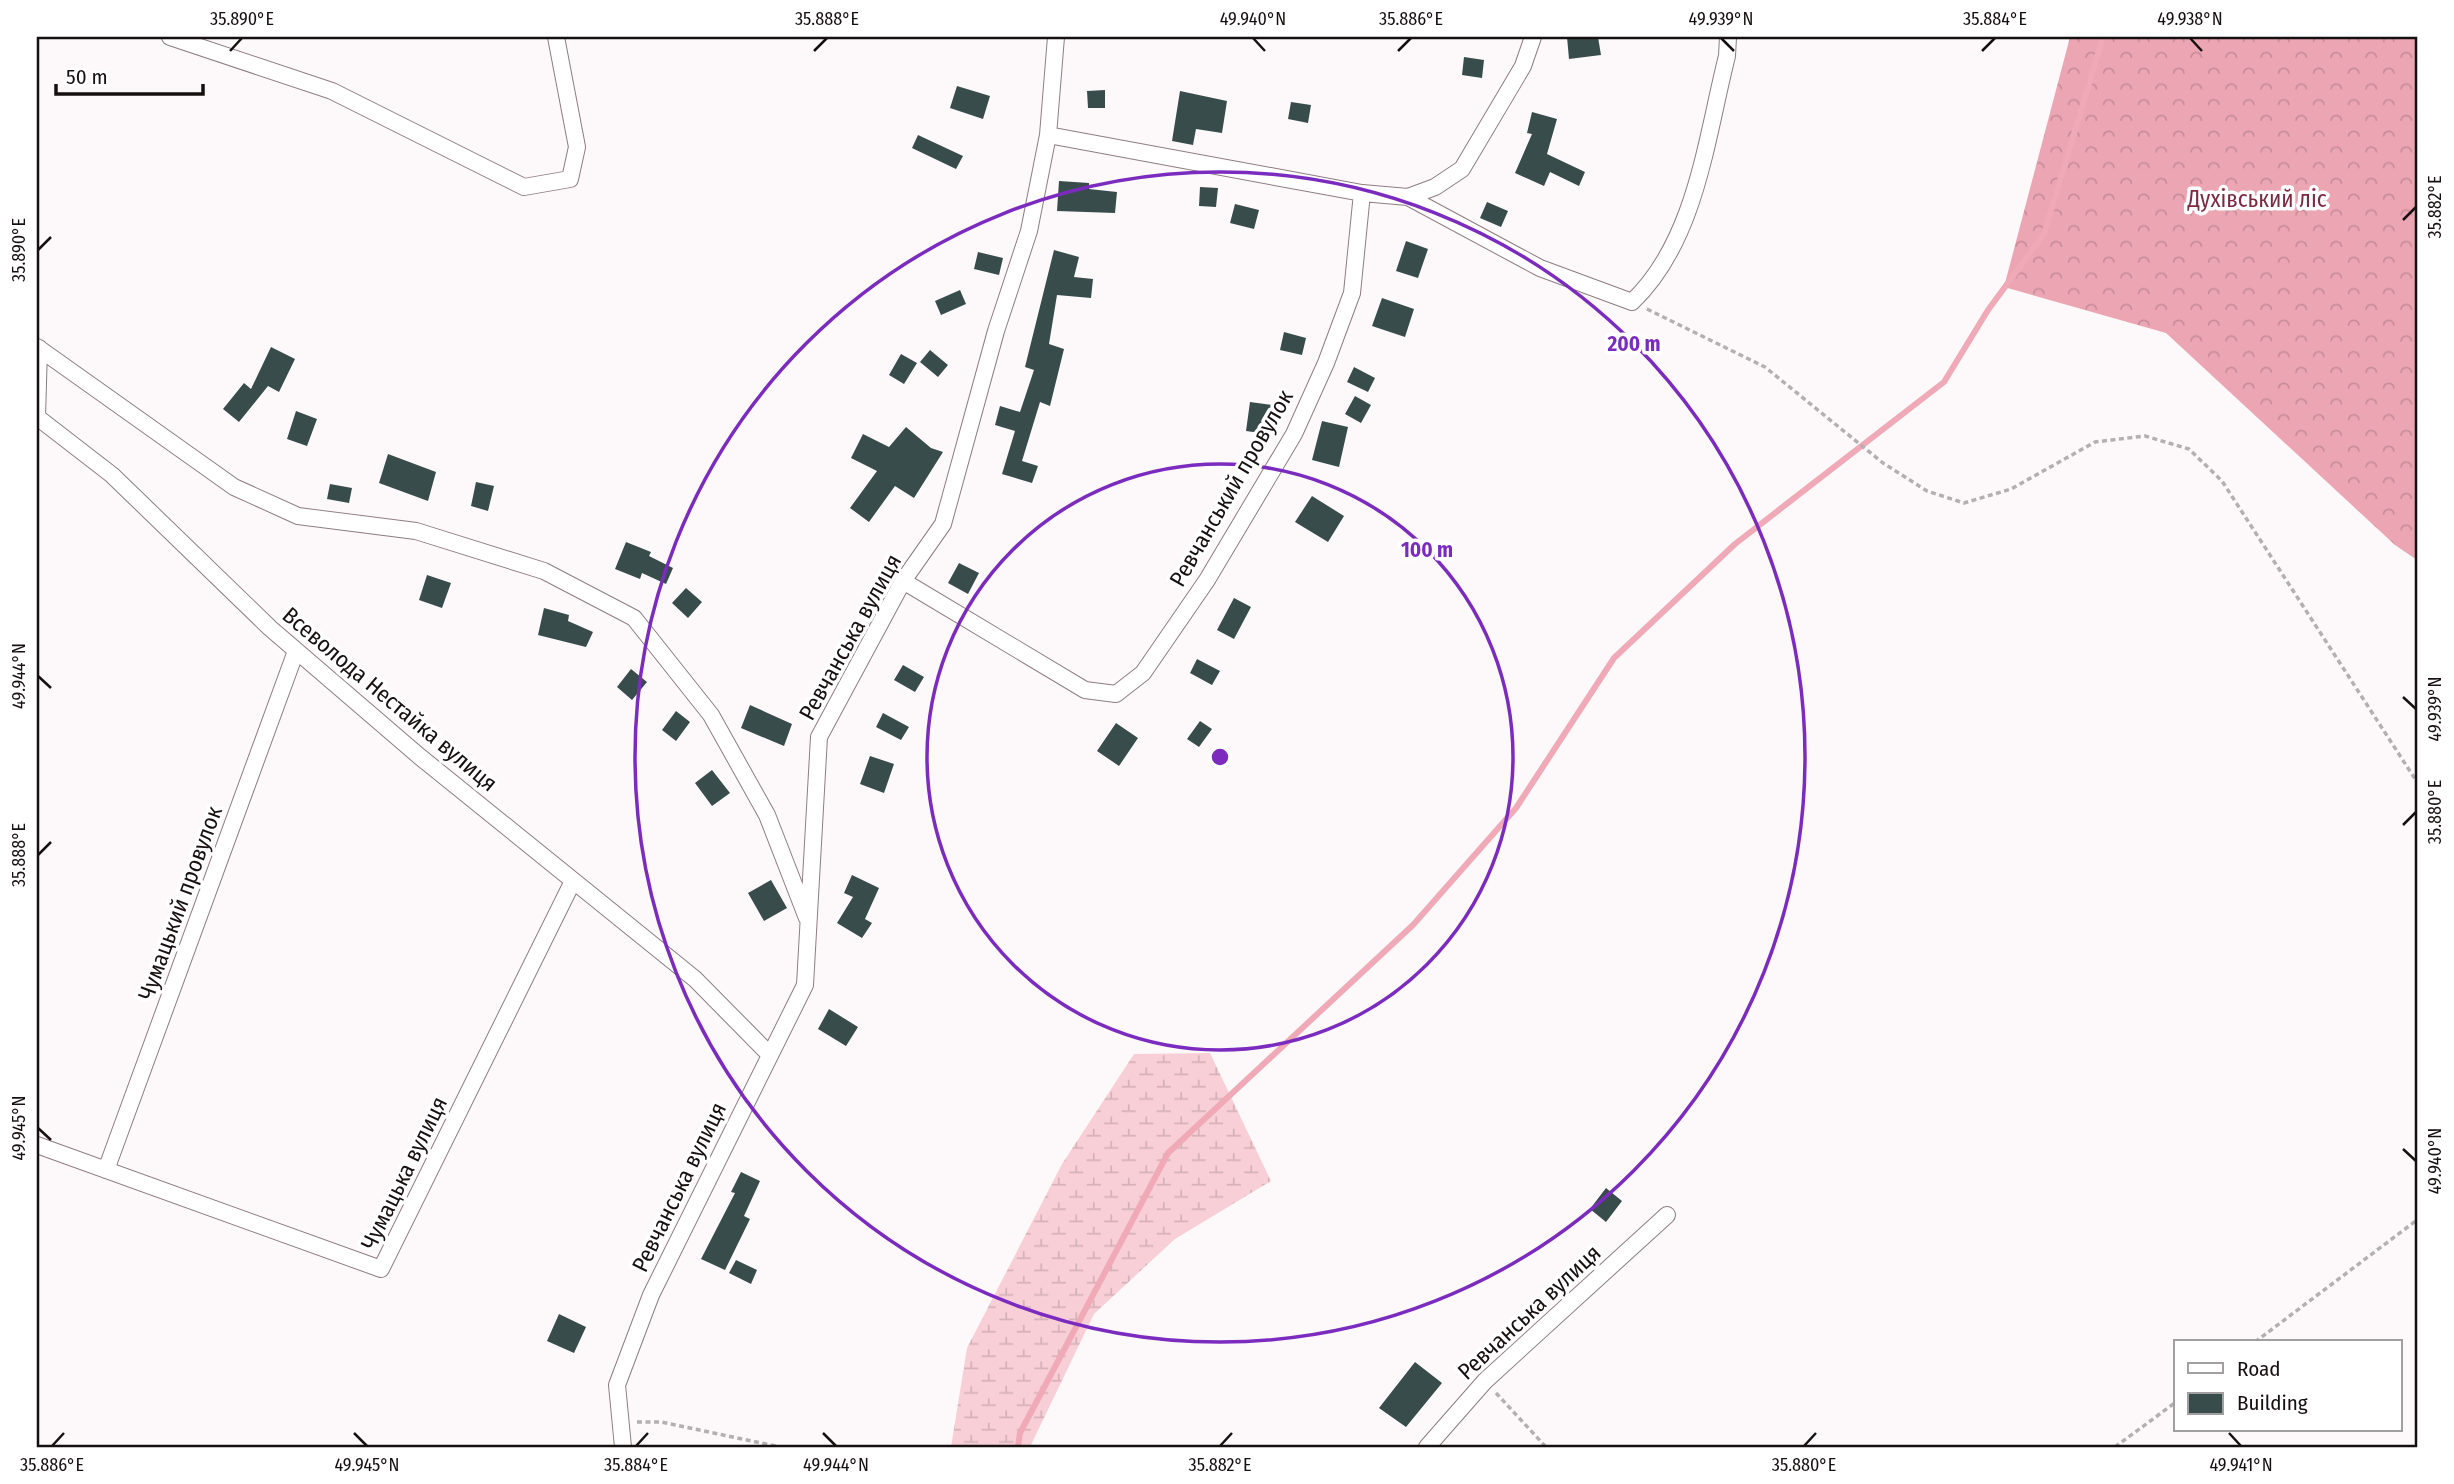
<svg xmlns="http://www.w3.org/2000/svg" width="2454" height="1484" viewBox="0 0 2454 1484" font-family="'Fira Sans Condensed',sans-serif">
<defs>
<pattern id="forest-crowns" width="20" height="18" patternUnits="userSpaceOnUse" patternTransform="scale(1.75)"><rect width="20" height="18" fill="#eba5b3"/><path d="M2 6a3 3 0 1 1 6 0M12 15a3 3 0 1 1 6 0" fill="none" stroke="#c98d99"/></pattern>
<pattern id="wetland-marsh" width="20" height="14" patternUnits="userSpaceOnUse" patternTransform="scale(1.75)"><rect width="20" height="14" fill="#f9cfd7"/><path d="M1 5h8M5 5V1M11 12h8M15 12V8" fill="none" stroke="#d5b1b8"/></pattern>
</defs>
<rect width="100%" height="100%" fill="#fdf9fa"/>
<path fill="url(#forest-crowns)" d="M2070 37H2417V560L2395 545 2166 333 2004 287Z"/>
<path fill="url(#wetland-marsh)" d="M1210 1053 1271 1181 1175 1239 1094 1314 1030 1447H951L967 1348 1062 1164 1134 1054Z"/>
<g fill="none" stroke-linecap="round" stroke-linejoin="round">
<path stroke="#efa9b7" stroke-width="6" d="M1018 1447 1020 1433 1168 1153 1413 925 1516 808 1614 658 1735 544 1944 382 1988 310 2044 234 2103 37"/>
</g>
<path fill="#394c4c" d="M1567 37H1598L1601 55 1569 59Z
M1464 57 1484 60 1482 78 1462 75Z
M957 86 990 96 983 119 950 108Z
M1105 90V108H1088L1087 91Z
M1180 91 1227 101 1222 133 1196 129 1193 145 1172 141Z
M1291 102 1311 105 1308 123 1288 119Z
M1532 112 1557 119 1547 154 1585 172 1579 186 1550 172 1544 186 1515 173 1532 134 1527 133Z
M918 135 963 156 956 169 912 148Z
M1059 181 1089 183V189L1117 192 1115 213 1057 211Z
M1200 187 1218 188 1216 207 1199 206Z
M1487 202 1508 211 1501 227 1480 218Z
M1235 204 1259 210 1254 229 1230 223Z
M1406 241 1428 249 1418 278 1396 271Z
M1054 250 1079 257 1074 277 1093 279 1091 298 1057 295 1049 344 1064 349 1050 406 1040 402 1022 461 1038 466 1032 483 1002 474 1015 431 995 425 1000 406 1020 412 1034 370 1025 367Z
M978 252 1003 258 999 275 974 269Z
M960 290 966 304 941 315 935 301Z
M1382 298 1414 309 1405 337 1372 326Z
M1284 332 1306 338 1302 355 1280 350Z
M271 347 295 359 279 392 268 386 239 422 223 409 244 383 251 389Z
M930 350 948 365 938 377 920 362Z
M901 354 917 363 904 384 889 375Z
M1354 367 1375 378 1368 392 1347 382Z
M1355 396 1371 405 1361 423 1345 414Z
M1250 402 1272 405 1268 434 1246 431Z
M296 411 317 419 307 446 287 439Z
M1322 421 1348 427 1339 467 1312 460Z
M906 427 931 448 943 452 914 498 895 486 869 522 850 508 877 471 851 458 863 434 889 447Z
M388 454 436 472 428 501 379 483Z
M476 482 494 486 488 511 471 506Z
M330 484 352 488 349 503 327 499Z
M1312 496 1344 516 1328 542 1295 522Z
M626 542 651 552 649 556 673 568 666 584 642 573 640 579 615 569Z
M959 563 979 573 968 594 948 583Z
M427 575 451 583 442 608 419 600Z
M686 588 702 602 688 618 672 603Z
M1234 598 1251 607 1234 639 1217 630Z
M544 608 569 615 568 621 593 632 586 647 538 635Z
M1197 659 1220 671 1212 685 1190 673Z
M903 665 924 677 915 692 894 680Z
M631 669 647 682 632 700 617 687Z
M750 705 792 724 784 746 741 728Z
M676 711 690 722 676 741 662 730Z
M883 713 909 727 901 740 876 727Z
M1200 721 1212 729 1199 747 1187 739Z
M1116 723 1138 738 1119 766 1097 751Z
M870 756 894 764 884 793 860 784Z
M712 770 730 793 712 806 695 783Z
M852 875 879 888 865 919 872 923 862 938 837 923 853 897 844 893Z
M771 880 787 908 764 921 748 893Z
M829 1009 858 1027 846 1046 818 1029Z
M741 1172 760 1181 744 1216 750 1219 725 1270 701 1259 735 1193 731 1192Z
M1606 1188 1622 1201 1606 1222 1590 1209Z
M736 1260 757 1270 751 1284 729 1273Z
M559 1314 586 1327 574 1353 547 1341Z
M1415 1362 1442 1383 1406 1427 1379 1408Z"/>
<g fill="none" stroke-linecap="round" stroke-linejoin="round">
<defs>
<path id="street" d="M170 37 332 91 524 187 570 179 577 147 556 37
M1362 193 1408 197 1435 187 1462 169 1523 66 1533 37
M1408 197 1540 268 1632 302C1696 241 1706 139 1727 56L1728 37
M37 347 234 487 298 516 416 531 544 571 634 618 711 715 767 815 807 918
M39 348 37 417 112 475 270 628 419 756 695 979 770 1055
M903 581 1085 690 1116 694 1143 673 1207 580 1294 434 1326 363 1352 293 1362 193 1048 135
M37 1145 381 1269 573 881
M106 1170 296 651
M623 1447 617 1385 651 1295 805 985 819 737 903 581 943 524 996 331 1029 231 1048 135 1056 37
M1427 1447 1485 1381 1667 1215"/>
</defs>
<use href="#street" stroke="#8f7d80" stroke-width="18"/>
<path stroke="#b4afb0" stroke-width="3.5" stroke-dasharray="5 3.5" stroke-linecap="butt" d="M1647 309 1765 367 1883 463 1927 491 1964 503 2011 489 2095 442 2145 436 2189 449 2222 481 2417 782
M2255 1342 2417 1220
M1496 1393 1546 1447
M637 1422H661L780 1447
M2115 1447 2176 1402"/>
<use href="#street" stroke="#fff" stroke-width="16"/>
</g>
<path fill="none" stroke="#171011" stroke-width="2.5" d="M1253 38 1265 51M1721 38 1734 51M2190 38 2202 51M230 51 242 38M814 51 827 38M1398 51 1411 38M1982 51 1995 38M2403 220 2416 207M38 250 51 237M38 676 51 688M2403 697 2416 709M2403 825 2416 812M38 855 51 842M38 1128 51 1140M2403 1149 2416 1161M354 1433 367 1446M823 1433 836 1446M2229 1433 2241 1446M52 1446 64 1433M636 1446 648 1433M1220 1446 1232 1433M1804 1446 1816 1433"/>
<g fill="none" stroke="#7b2cbf" stroke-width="3.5">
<circle cx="1220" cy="757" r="293"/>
<circle cx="1220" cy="757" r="585"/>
</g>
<g text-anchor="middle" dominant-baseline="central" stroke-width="7" stroke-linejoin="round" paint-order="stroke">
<g font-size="23" fill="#7c2a42" stroke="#fff">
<text x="2257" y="199">Духівський ліс</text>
</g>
<g font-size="23" fill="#171011" stroke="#fff">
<text transform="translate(1231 488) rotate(-60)">Ревчанський провулок</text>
<text transform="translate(850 637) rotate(-61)">Ревчанська вулиця</text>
<text transform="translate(390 699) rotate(40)">Всеволода Нестайка вулиця</text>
<text transform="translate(180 903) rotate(-70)">Чумацький провулок</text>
<text transform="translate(404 1173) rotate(-64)">Чумацька вулиця</text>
<text transform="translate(679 1187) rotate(-64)">Ревчанська вулиця</text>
<text transform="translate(1529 1312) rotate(-43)">Ревчанська вулиця</text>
</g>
</g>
<circle cx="1220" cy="757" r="10" fill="#7b2cbf" stroke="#fff" stroke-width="3.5"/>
<g font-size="21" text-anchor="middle" font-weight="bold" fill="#7b2cbf" stroke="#fff" stroke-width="7" stroke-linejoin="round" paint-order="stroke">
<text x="1634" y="351">200 m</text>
<text x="1427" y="557">100 m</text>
</g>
<rect width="2454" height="1484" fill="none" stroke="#ffffff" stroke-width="77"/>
<rect x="2174" y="1340" width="228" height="91" fill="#ffffff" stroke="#a29fa0" stroke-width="2"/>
<rect x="2188" y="1363" width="35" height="10" fill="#ffffff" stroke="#a29fa0" stroke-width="2"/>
<text x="2237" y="1376" font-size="21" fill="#171011">Road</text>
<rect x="2188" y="1393" width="35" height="21" fill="#394c4c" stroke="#a29fa0" stroke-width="2"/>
<text x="2237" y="1410" font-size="21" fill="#171011">Building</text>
<path d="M56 84v10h147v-10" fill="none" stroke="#171011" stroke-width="3.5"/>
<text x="66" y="84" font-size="21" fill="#171011" stroke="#ffffff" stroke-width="5" paint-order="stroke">50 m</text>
<rect x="38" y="38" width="2378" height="1408" fill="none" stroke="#171011" stroke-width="2.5"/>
<g font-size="18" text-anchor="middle" fill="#171011">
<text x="242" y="25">35.890°E</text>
<text x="827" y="25">35.888°E</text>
<text x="1253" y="25">49.940°N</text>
<text x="1411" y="25">35.886°E</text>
<text x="1721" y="25">49.939°N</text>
<text x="1995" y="25">35.884°E</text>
<text x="2190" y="25">49.938°N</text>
<text transform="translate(2435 207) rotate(-90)" y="6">35.882°E</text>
<text transform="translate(19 250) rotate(-90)" y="6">35.890°E</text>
<text transform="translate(19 676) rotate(-90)" y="6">49.944°N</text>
<text transform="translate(2435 709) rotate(-90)" y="6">49.939°N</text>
<text transform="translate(2435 812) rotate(-90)" y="6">35.880°E</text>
<text transform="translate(19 855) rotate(-90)" y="6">35.888°E</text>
<text transform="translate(19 1128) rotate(-90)" y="6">49.945°N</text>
<text transform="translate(2435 1161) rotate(-90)" y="6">49.940°N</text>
<text x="52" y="1471">35.886°E</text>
<text x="367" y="1471">49.945°N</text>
<text x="636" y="1471">35.884°E</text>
<text x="836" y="1471">49.944°N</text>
<text x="1220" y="1471">35.882°E</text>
<text x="1804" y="1471">35.880°E</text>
<text x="2241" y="1471">49.941°N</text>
</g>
</svg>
